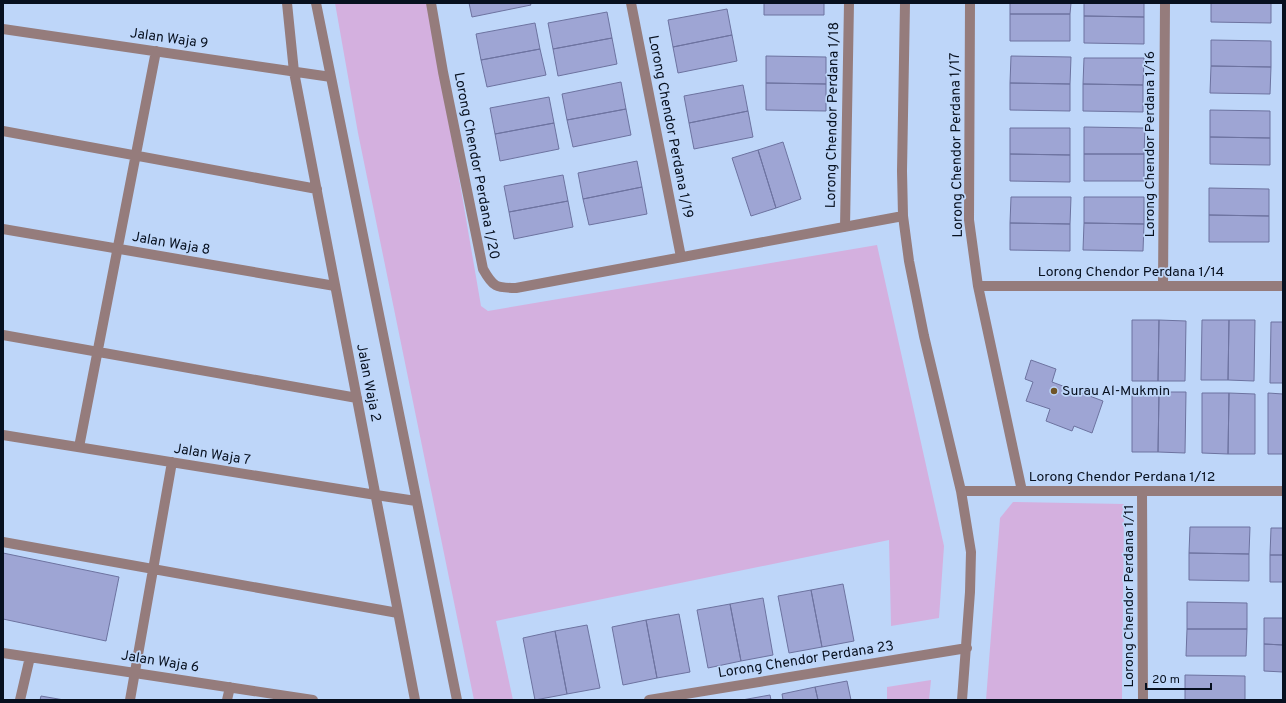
<svg xmlns="http://www.w3.org/2000/svg" width="1286" height="703" viewBox="0 0 1286 703" font-family="Overpass,sans-serif">
<rect width="100%" height="100%" fill="#bed6f9"/>
<path fill="#d4b0df" d="M335 3H429L481 306 488 311 877 245 944 546 939 618 891 626 889 540 496 621 513 700H474L358 133Z
M1013 502 1124 504 1122 700H986L1000 518Z
M931 680 929 700H887V687Z"/>
<path fill="#9ea5d4" stroke="#6d73a0" d="M469 3H530L531 5 472 17Z
M764 3H824V15H764Z
M1010 3H1071L1070 14H1010Z
M1084 3H1144V17L1084 16Z
M1211 3H1271V23L1211 22Z
M727 9 732 35 673 47 668 20Z
M607 12 612 38 553 49 548 23Z
M1010 14H1070V41H1010Z
M1084 16 1144 17V44L1084 43Z
M535 23 540 49 481 60 476 34Z
M732 35 737 61 678 73 673 47Z
M612 38 617 64 558 76 553 49Z
M1211 40 1271 41V67L1211 66Z
M540 49 546 75 487 87 481 60Z
M766 56 826 57V84L766 83Z
M1011 56 1071 57 1070 84 1010 83Z
M1084 58H1144L1143 85 1083 84Z
M1211 66 1271 67 1270 94 1210 93Z
M621 82 626 109 567 120 562 94Z
M766 83 826 84V111L766 110Z
M1010 83 1070 84V111L1010 110Z
M1083 84 1143 85V112L1083 111Z
M743 85 748 111 689 123 684 96Z
M549 97 554 123 495 134 490 108Z
M626 109 631 135 573 147 567 120Z
M1210 110 1270 111V138L1210 137Z
M748 111 753 137 694 149 689 123Z
M554 123 559 149 500 161 495 134Z
M1084 127 1145 128 1144 154H1084Z
M1010 128H1070V155L1010 154Z
M1210 137 1270 138V165L1210 164Z
M783 142 801 199 776 208 758 150Z
M758 150 776 208 751 216 732 158Z
M1010 154 1070 155V182L1010 181Z
M1084 154H1144V181H1084Z
M637 161 642 187 583 199 578 173Z
M563 175 568 201 509 212 504 186Z
M642 187 647 214 589 225 583 199Z
M1209 188 1269 189V216L1209 215Z
M1011 197H1071L1070 224 1010 223Z
M1084 197H1144V224L1084 223Z
M568 201 573 227 514 239 509 212Z
M1209 215 1269 216V242H1209Z
M1010 223 1070 224V251L1010 250Z
M1084 223 1144 224 1143 251 1083 250Z
M1132 320H1159L1158 381H1132Z
M1159 320 1186 321 1185 381H1158Z
M1202 320H1229L1228 380H1201Z
M1229 320H1255L1254 381 1228 380Z
M1271 322H1283V383H1270Z
M1031 360 1056 369 1052 382 1103 401 1092 433 1074 426 1072 431 1046 421 1050 409 1026 401 1033 382 1025 379Z
M1132 392H1159L1158 452H1132Z
M1159 392H1186L1185 453 1158 452Z
M1202 393H1229L1228 454 1202 453Z
M1229 393 1255 394V454H1228Z
M1268 393 1283 394V454H1268Z
M1190 527H1250L1249 554 1189 553Z
M1271 528H1283V555H1270Z
M3 553 119 577 106 641 3 619Z
M1189 553 1249 554V581L1189 580Z
M1270 555H1283V582H1270Z
M843 584 854 641 822 647 811 590Z
M811 590 822 647 789 653 778 596Z
M763 598 773 655 741 661 730 604Z
M1187 602 1247 603V629H1187Z
M730 604 741 661 708 668 697 610Z
M679 614 690 672 657 678 646 620Z
M1264 618H1283V645L1264 644Z
M646 620 657 678 623 685 612 627Z
M587 625 600 688 567 694 555 631Z
M1187 629H1247L1246 656H1186Z
M555 631 567 694 535 700 523 638Z
M1264 644 1283 645V672L1264 671Z
M1185 675 1245 676V700H1185Z
M847 681 851 700H818L815 687Z
M815 687 818 700H783L782 694Z
M770 695 771 700H742Z
M41 696 64 700H40Z"/>
<g fill="none" stroke-linecap="round" stroke-linejoin="round">
<path stroke="#957c7c" stroke-width="10" d="M287 3 294 72 415 700
M316 3 457 700
M431 3 443 72 483 269C493 287 496 288 516 288L903 216
M631 3 681 257
M905 3 902 171 903 216 909 261 924 336 961 491 971 552 970 592 962 700
M970 3 969 220 978 286 1022 491
M3 29 331 77
M3 131 317 189
M845 227 849 3
M3 229 335 286
M978 286H1283
M1163 286 1165 3
M3 335 357 398
M3 435 376 495 416 501
M79 447 156 51
M961 491H1283
M1142 491 1143 700
M3 542 398 613
M3 653 313 700
M20 700 30 657
M130 700 172 462
M227 700 230 687
M649 700 967 648"/>
</g>
<circle fill="#705527" stroke="#bed6f9" stroke-width="1.5" cx="1054" cy="391" r="4"/>
<g text-anchor="middle" dominant-baseline="central" stroke-width="3.5" stroke-linejoin="round" paint-order="stroke">
<g font-size="14" fill="#07101f" stroke="#bed6f9">
<text transform="translate(169 39) rotate(8)">Jalan Waja 9</text>
<text transform="translate(833 115) rotate(-89)">Lorong Chendor Perdana 1/18</text>
<text transform="translate(670 127) rotate(79)">Lorong Chendor Perdana 1/19</text>
<text transform="translate(1150 144) rotate(-90)">Lorong Chendor Perdana 1/16</text>
<text transform="translate(957 145) rotate(-91)">Lorong Chendor Perdana 1/17</text>
<text transform="translate(476 166) rotate(79)">Lorong Chendor Perdana 1/20</text>
<text transform="translate(171 244) rotate(10)">Jalan Waja 8</text>
<text x="1131" y="272">Lorong Chendor Perdana 1/14</text>
<text transform="translate(368 383) rotate(79)">Jalan Waja 2</text>
<text transform="translate(212 455) rotate(9)">Jalan Waja 7</text>
<text x="1122" y="477">Lorong Chendor Perdana 1/12</text>
<text transform="translate(1129 596) rotate(-90)">Lorong Chendor Perdana 1/11</text>
<text transform="translate(806 660) rotate(-9)">Lorong Chendor Perdana 23</text>
<text transform="translate(160 662) rotate(9)">Jalan Waja 6</text>
</g>
<g font-size="14" fill="#07101f" stroke="#bed6f9" text-anchor="start">
<text x="1062" y="391">Surau Al-Mukmin</text>
</g>
</g>
<rect width="1286" height="703" fill="none" stroke="#07101f" stroke-width="8"/>
<path d="M1146 683v6h65v-6" fill="none" stroke="#07101f" stroke-width="2"/>
<text x="1152" y="683" font-size="12" fill="#07101f" stroke="#bed6f9" stroke-width="3" paint-order="stroke">20 m</text>
</svg>
